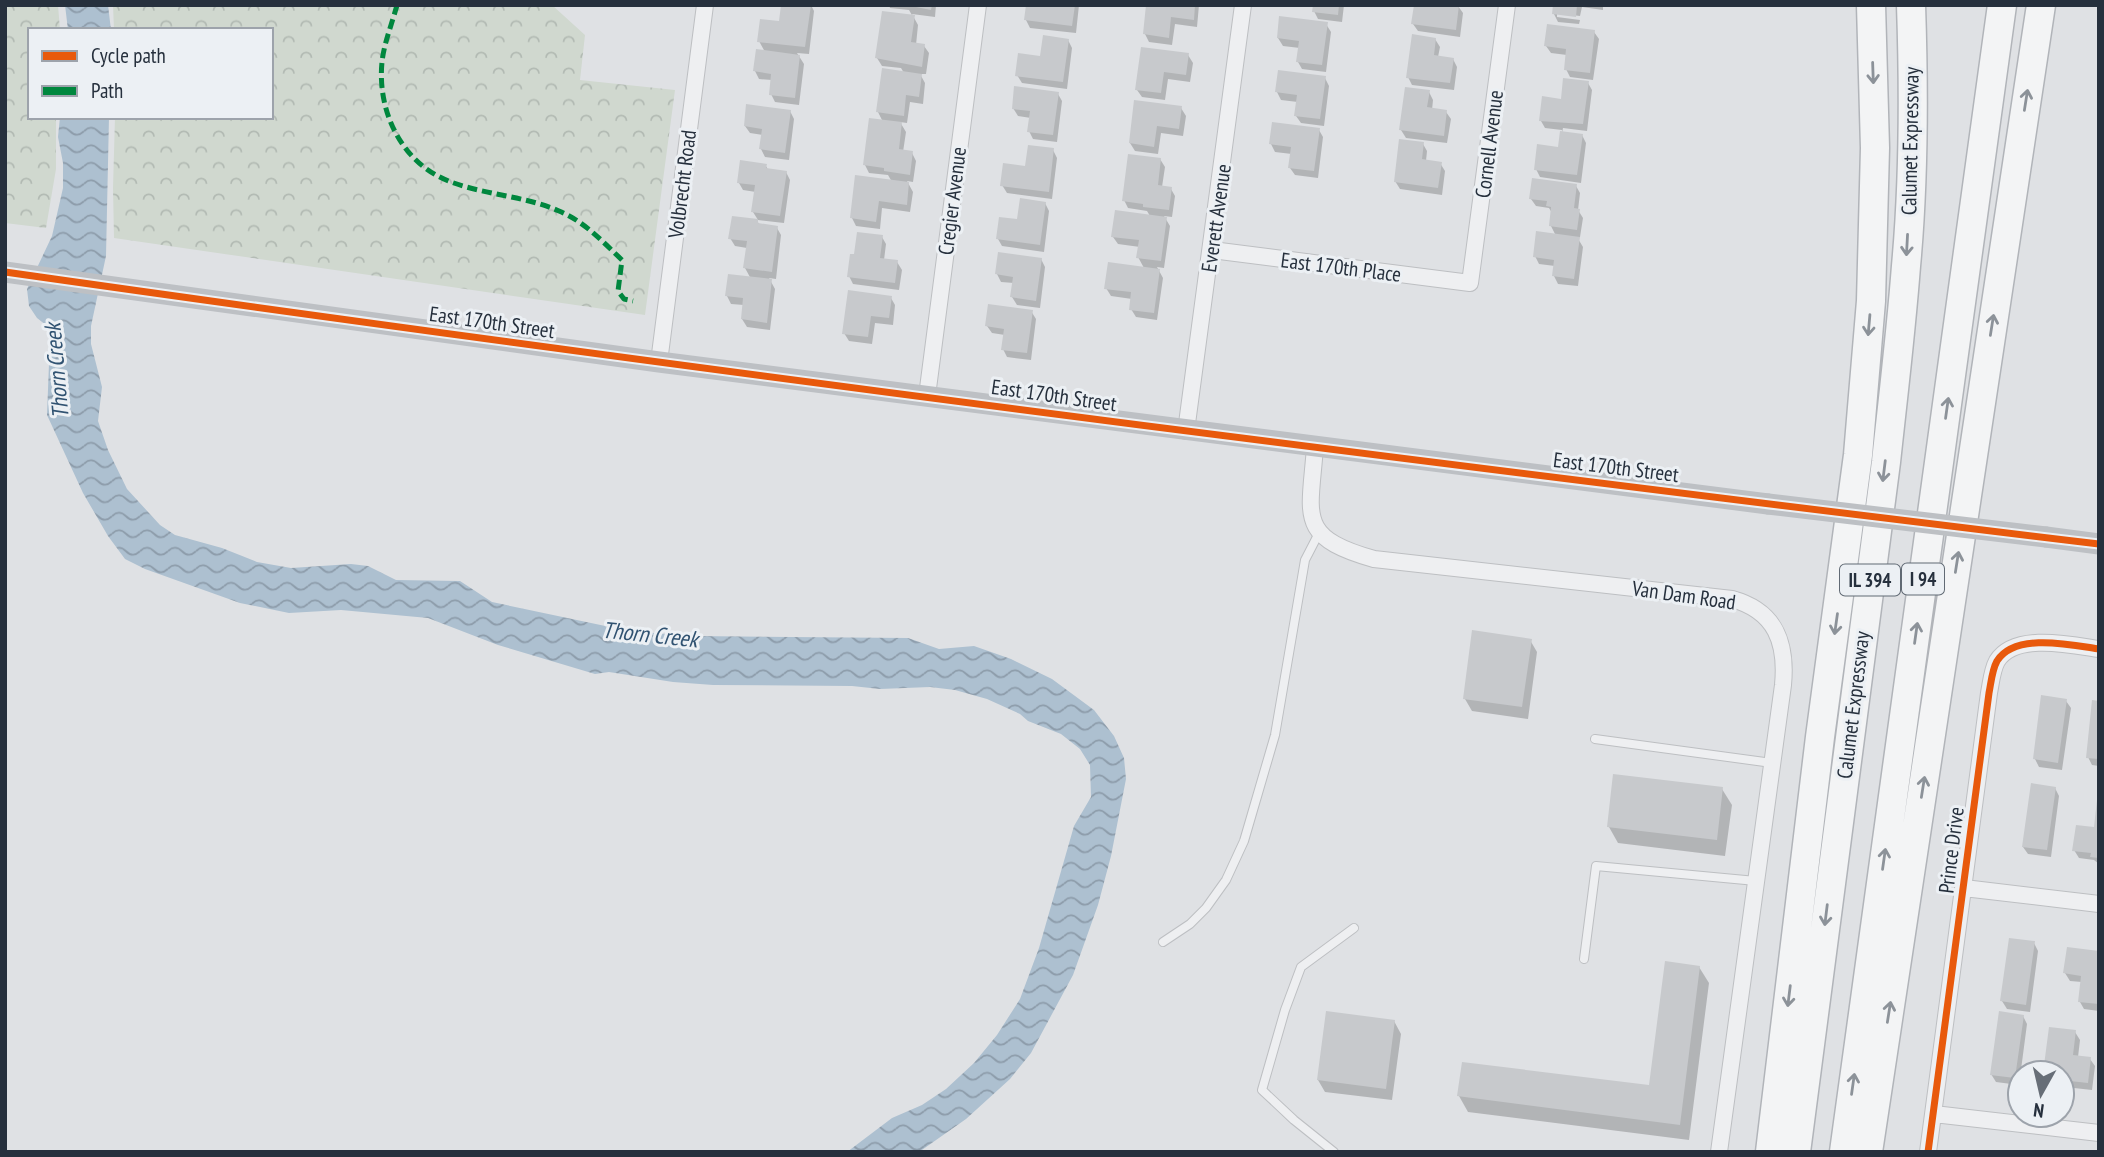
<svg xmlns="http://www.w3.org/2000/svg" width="2104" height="1157" viewBox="0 0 2104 1157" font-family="'PT Sans Narrow',sans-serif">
<defs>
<pattern id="forest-crowns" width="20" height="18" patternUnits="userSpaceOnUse" patternTransform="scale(1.75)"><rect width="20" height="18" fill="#d0d8cf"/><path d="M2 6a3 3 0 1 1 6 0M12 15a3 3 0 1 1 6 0" fill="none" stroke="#b2bab3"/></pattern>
<pattern id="water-waves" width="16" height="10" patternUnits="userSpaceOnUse" patternTransform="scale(1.75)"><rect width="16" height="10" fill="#adc0d0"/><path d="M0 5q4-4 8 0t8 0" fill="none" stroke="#8d9caa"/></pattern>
</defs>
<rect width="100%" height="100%" fill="#dfe1e4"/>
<path fill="url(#forest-crowns)" d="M5 5H58L60 30H30V117H56V169L46 228 5 223Z
M113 5H552L585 35 580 80 675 90 645 315 114 238 113 188 115 117H271V30H114Z"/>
<path fill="url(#water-waves)" d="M65 5H108L111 30H68Z
M60 117H109L106 256 91 326V344L102 387 98 421 108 450 127 489 160 525 175 535 222 548 257 562 291 568 351 564 368 566 396 580 460 581 492 602 629 631 693 636 908 638 939 649 974 646 1011 659 1052 679 1094 710 1114 736 1124 758 1126 779 1111 856 1098 905 1073 975 1031 1053 1010 1079 966 1119 919 1152H847L892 1118 922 1105 946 1089 974 1063 997 1035 1020 999 1039 948 1074 826 1091 797 1090 765 1080 749 1061 734 1028 721 1020 714 987 699 955 690 930 687 880 689 852 686 713 685 673 682 609 672 595 674 498 645 428 618 341 610 289 613 240 603 145 569 125 559 108 536 83 493 47 415 50 338 46 325 37 318 29 306 27 289 52 236 63 188V163L58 137Z"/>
<path fill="#0003" d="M811 5 814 11 809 54 797 53 804 64 799 105 775 102 771 94 772 80 759 79 755 71 765 52 759 41 780 23Z
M889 5H936L935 17 912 14 918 25 916 45 924 46 929 53 926 74H920L925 83 923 104 910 102 907 123 900 122 906 132 903 152 912 153 916 161 913 182 907 181 913 192 910 212 882 208 880 229 856 226 852 218 892 182 888 175 869 173 865 165 883 122 878 112 904 73 901 68 882 66 877 58 913 17 909 10 890 8Z
M1027 5H1079L1076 33 1030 28 1026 20Z
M1148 5H1199L1197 27 1175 24 1172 45 1149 42 1145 34Z
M1314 5H1344L1342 22 1318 19 1314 11Z
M1555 5H1603V10L1582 7 1580 16 1557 13V17L1580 20 1579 24 1558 22 1554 14Z
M1458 6 1463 13 1460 37 1418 31 1413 24Z
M1326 24 1331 32 1326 72 1302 69 1298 62 1300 48 1283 46 1278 38Z
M1594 32 1599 39 1593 80 1570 77 1566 69 1567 55 1551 53 1546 46Z
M1435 39 1440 47 1438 57 1453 59 1457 67 1454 90 1412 85 1408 77Z
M1068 40 1072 48 1067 89 1022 83 1017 75Z
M1188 55 1193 63 1190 82 1168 79 1165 100 1142 97 1137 90Z
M1325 78 1329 86 1324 126 1301 123 1296 116 1298 102 1281 100 1277 92Z
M1588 83 1592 90 1587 131 1563 128 1562 133 1582 135 1586 143 1581 183 1540 177 1536 169 1560 149 1562 130 1545 128 1541 121Z
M1429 92 1433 100 1432 110 1446 112 1451 119 1447 143 1406 138 1401 130Z
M1058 94 1062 101 1057 142 1033 139 1029 131 1031 118 1018 116 1013 108Z
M1181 108 1186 116 1183 136 1161 133 1158 154 1135 151 1130 143Z
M790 111 794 119 789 160 765 157 761 149 763 135 750 133 745 126Z
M1319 130 1323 137 1318 178 1295 175 1290 168 1292 154 1275 152 1271 144Z
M1423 144 1427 151 1426 161 1440 163 1445 171 1442 195 1400 189 1395 181Z
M1053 150 1057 158 1052 199 1007 193 1002 185Z
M1160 159 1165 167 1162 187 1171 189 1175 196 1172 217 1164 216 1170 226 1164 268 1157 267 1163 278 1157 320 1136 317 1131 309 1132 299 1111 296 1106 288 1144 268 1138 257 1140 247 1118 244 1113 237 1150 216 1147 211 1128 208 1124 200Z
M766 166 768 170 786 172 790 180 784 223 758 220 753 212 756 192 743 190 739 183Z
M1576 186 1580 193 1578 210 1583 218 1580 237H1577L1583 247 1578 286 1558 284 1554 276 1555 266 1539 264 1535 256 1556 236 1551 226 1552 213 1549 208 1536 206 1531 199Z
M1045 203 1049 211 1044 252 1002 246 998 239Z
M757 221 760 225 777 228 781 235 776 279 769 278 775 289 770 330 747 327 742 319 744 305 731 304 727 296 751 279 745 268 747 248 735 246 730 238Z
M882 237 886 244 884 260 897 262 902 270 899 290 853 284 849 276Z
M1041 259 1045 267 1040 308 1017 305 1012 297 1014 283 1001 282 997 274Z
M891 298 895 305 893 325 875 323 872 344 849 341 844 333Z
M1031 311 1036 319 1031 360 1007 357 1003 349 1005 335 992 333 987 326Z
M1530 640 1537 652 1528 719 1472 711 1465 699Z
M2066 701 2071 708 2062 770 2039 767 2035 759Z
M2099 702V766L2092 765 2088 757Z
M2055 788 2059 796 2051 857 2028 854 2023 847Z
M1722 789 1732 805 1725 856 1618 843 1609 827Z
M2099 805V864L2094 860 2079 858 2074 850 2095 829Z
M2034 943 2038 951 2030 1012 2007 1009 2002 1001Z
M2099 953V1011L2084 1009 2080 1002 2082 982 2070 981 2065 973Z
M1699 967 1709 983 1689 1140 1468 1112 1459 1096 1651 1087Z
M2023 1016 2027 1024 2019 1085 1996 1082 1991 1074Z
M1394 1021 1401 1034 1392 1100 1325 1092 1318 1080Z
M2075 1032 2080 1040 2078 1057 2090 1059 2095 1066 2092 1090 2074 1088 2073 1092 2062 1090V1073H2045Z"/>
<path fill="#c7c9cc" d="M781 5H811L805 47 757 42 760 19 779 21Z
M906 5H932L931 10Z
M1026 5H1075L1072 26 1024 20Z
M1146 5H1195L1194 20 1171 17 1169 38 1143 34Z
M1313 5H1339L1338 15 1312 12Z
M1414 5H1459L1456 30 1411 24Z
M1553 5H1577L1576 17 1552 14Z
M882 11 915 15 911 42 925 44 922 67 875 58Z
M1279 16 1328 22 1322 65 1296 62 1299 41 1277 38Z
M1547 24 1595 30 1590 73 1564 70 1566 49 1544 46Z
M1412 34 1436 38 1434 55 1454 58 1450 83 1406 78Z
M1043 35 1069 39 1063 82 1015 76 1018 53 1040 56Z
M1141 47 1189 53 1186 75 1164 72 1161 93 1135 90Z
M756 49 800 55 795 98 769 95 771 74 753 71Z
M882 68 922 74 919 97 906 95 904 116 876 112Z
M1278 70 1326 76 1320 119 1294 116 1297 95 1275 92Z
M1563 78 1589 81 1583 124 1539 121 1542 96 1561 99Z
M1014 86 1059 92 1053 135 1027 132 1030 111 1012 109Z
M1405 87 1430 90 1427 107 1447 110 1444 136 1399 130Z
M1134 100 1182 106 1179 129 1157 126 1154 147 1129 143Z
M746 104 791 110 785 153 759 149 762 129 744 126Z
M869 118 902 122 899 149 913 151 910 175 884 171V168L863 165Z
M1272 122 1320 128 1314 171 1288 168 1291 147 1269 144Z
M1560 131 1583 134 1577 175 1534 170 1537 144 1558 147Z
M1399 139 1424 142 1422 159 1442 162 1438 188 1394 182Z
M1028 145 1054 148 1049 192 1000 186 1003 163 1025 166Z
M1128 154 1161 158 1158 185 1172 187 1169 210 1143 207V204L1122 201Z
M740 160 767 164 766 168 787 171 780 216 751 212 755 185 737 183Z
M855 175 909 182 907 205 879 201 876 222 850 218Z
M1532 178 1577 184 1574 208 1580 209 1577 230 1549 226 1551 207 1546 206 1547 201 1529 199Z
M1020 198 1046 202 1040 245 996 239 999 217 1017 219Z
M1115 210 1167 217 1161 261 1136 258 1139 240 1111 237Z
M732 216 758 219V223L778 226 772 272 743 268 747 241 728 239Z
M1536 231 1580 237 1574 279 1552 276 1554 260 1533 257Z
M857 232 883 235 880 258 898 260 895 283 847 277 850 254H854Z
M998 252 1042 258 1036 301 1010 297 1013 277 995 274Z
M1108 262 1160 269 1154 313 1129 310 1131 292 1104 289Z
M728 274 772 279 767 323 741 319 743 298 725 296Z
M848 290 892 296 889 318 871 316 868 337 842 334Z
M988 304 1033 310 1027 353 1001 350 1004 329 985 326Z
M1472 630 1532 639 1522 707 1463 699Z
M2041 695 2067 699 2058 763 2033 759Z
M2092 700 2099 701V759L2086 758Z
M1613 774 1723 787 1717 840 1607 827Z
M2031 783 2056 787 2047 850 2022 847Z
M2097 800 2099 801V858L2090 857 2091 853 2072 851 2076 825 2094 827Z
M2009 938 2035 941 2026 1005 2000 1001Z
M2067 947 2099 951V1004L2078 1002 2081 976 2063 973Z
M1665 961 1700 966 1680 1125 1457 1096 1462 1062 1649 1085Z
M1326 1011 1395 1020 1386 1089 1317 1080Z
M1999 1011 2024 1015 2015 1078 1990 1075Z
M2049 1027 2076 1030 2073 1055 2091 1057 2088 1083 2070 1081 2069 1085 2062 1084V1073H2043Z"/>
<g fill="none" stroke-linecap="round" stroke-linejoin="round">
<defs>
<path id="lane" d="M1595 739 1772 763
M1163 942 1190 924 1206 908 1226 880 1244 841 1275 735 1305 560 1319 533
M1584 959 1596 866 1756 881
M1334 1152 1294 1120 1262 1090 1285 1010 1301 967 1354 928"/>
<path id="street" d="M1212 250 1470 283 1507 5
M659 362 705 5
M927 396 978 5
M1186 431 1243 5
M1315 447C1310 516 1296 537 1374 559L1732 599C1776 611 1787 643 1783 685L1719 1152
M1964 888 2099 904
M1934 1114 2099 1133
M1928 1152 1989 693C1991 683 1992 670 1997 661 2015 632 2072 645 2099 649"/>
<path id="highway" d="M1770 1152 1820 737 1858 455 1871 301 1875 148 1871 5
M1796 1152 1886 462C1893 397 1901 332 1906 266 1914 180 1914 92 1911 5
M1844 1152 2002 5
M1868 1152 2041 5"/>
</defs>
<use href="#lane" stroke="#bdbfc2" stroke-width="10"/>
<use href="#street" stroke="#bdbfc2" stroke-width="18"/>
<use href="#highway" stroke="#b1b4b9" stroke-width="31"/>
<use href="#lane" stroke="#eeeff1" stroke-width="8"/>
<use href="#street" stroke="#eeeff1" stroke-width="16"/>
<path stroke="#bdc0c4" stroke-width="21" d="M5 272 659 362 1768 504
M2046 537 2099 544"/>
<use href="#highway" stroke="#f3f4f5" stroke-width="28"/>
<path stroke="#bdc0c4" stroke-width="21" d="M1768 504 2046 537"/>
<path stroke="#00873e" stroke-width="5" stroke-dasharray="10 5" stroke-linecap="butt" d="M397 5C392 24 384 43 382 62 377 112 402 164 451 182 486 195 525 196 559 211 585 222 602 241 622 260L618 291 624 299 633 301"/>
<defs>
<path id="cycleway" d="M5 272C702 371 1400 460 2099 544
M1928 1152 1989 693C1991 683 1992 670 1997 661 2015 632 2072 645 2099 649"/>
</defs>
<use href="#cycleway" stroke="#ecf0f4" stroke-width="11"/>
<use href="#cycleway" stroke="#e8590c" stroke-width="7"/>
</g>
<defs><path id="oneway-shaft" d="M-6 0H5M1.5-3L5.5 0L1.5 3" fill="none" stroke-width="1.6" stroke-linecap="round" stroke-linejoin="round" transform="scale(1.75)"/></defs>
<g stroke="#8c9299">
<use href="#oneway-shaft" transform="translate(1873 73) rotate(88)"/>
<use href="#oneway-shaft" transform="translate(2026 100) rotate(-81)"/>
<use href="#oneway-shaft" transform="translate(1907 245) rotate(93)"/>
<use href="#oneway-shaft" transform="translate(1869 325) rotate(95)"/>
<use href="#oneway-shaft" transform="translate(1992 325) rotate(-81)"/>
<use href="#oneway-shaft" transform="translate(1947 408) rotate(-82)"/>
<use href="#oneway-shaft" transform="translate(1884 471) rotate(97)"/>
<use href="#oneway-shaft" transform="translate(1957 562) rotate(-81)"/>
<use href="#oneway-shaft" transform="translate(1836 624) rotate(98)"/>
<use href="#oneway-shaft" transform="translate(1916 633) rotate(-82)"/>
<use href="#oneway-shaft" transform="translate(1923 787) rotate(-81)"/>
<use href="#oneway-shaft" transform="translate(1884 859) rotate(-82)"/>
<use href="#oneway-shaft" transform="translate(1826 915) rotate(97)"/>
<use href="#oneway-shaft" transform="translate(1789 996) rotate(97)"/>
<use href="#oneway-shaft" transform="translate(1889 1012) rotate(-81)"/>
<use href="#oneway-shaft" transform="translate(1853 1084) rotate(-82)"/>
</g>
<g text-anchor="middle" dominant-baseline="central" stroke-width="6" stroke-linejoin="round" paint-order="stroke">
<g fill="#ecf0f4" stroke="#616a74" stroke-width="2">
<rect x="1902" y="563.5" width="42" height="31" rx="5"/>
<rect x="1840" y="564.5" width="60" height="31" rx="5"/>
</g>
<g font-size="19" font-weight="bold" fill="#26303d">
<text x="1923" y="579">I 94</text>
<text x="1870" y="580">IL 394</text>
</g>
<g font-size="21" fill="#26303d" stroke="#ecf0f4">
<text transform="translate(1910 141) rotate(-89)">Calumet Expressway</text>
<text transform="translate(1489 144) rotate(-83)">Cornell Avenue</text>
<text transform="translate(682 184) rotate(-83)">Volbrecht Road</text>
<text transform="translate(952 201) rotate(-83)">Cregier Avenue</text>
<text transform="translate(1216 218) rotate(-82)">Everett Avenue</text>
<text transform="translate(1341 267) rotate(7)">East 170th Place</text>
<text transform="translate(492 322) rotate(8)">East 170th Street</text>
<text transform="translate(1054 395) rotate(8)">East 170th Street</text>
<text transform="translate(1616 467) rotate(7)">East 170th Street</text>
<text transform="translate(1684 595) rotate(8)">Van Dam Road</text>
<text transform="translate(1853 705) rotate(-83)">Calumet Expressway</text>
<text transform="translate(1951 850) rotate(-83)">Prince Drive</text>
</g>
<g font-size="23" font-style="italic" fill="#305271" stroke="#ecf0f4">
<text transform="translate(56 371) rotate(-95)">Thorn Creek</text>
<text transform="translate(650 634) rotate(6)">Thorn Creek</text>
</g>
</g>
<rect width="2104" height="1157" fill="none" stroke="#26303d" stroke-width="14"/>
<rect x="28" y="28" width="245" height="91" fill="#ecf0f4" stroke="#9da3ab" stroke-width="2"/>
<rect x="42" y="51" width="35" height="10" fill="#e8590c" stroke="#9da3ab" stroke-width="2"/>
<text x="91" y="63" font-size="21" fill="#26303d">Cycle path</text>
<rect x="42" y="86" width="35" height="10" fill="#00873e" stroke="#9da3ab" stroke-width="2"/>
<text x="91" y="98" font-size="21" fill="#26303d">Path</text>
<g transform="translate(2041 1094) rotate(188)"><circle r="33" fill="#ecf0f4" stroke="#9da3ab" stroke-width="2"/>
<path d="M0-5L12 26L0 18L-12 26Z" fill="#676e77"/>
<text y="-10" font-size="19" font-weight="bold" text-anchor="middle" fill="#26303d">N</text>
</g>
</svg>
